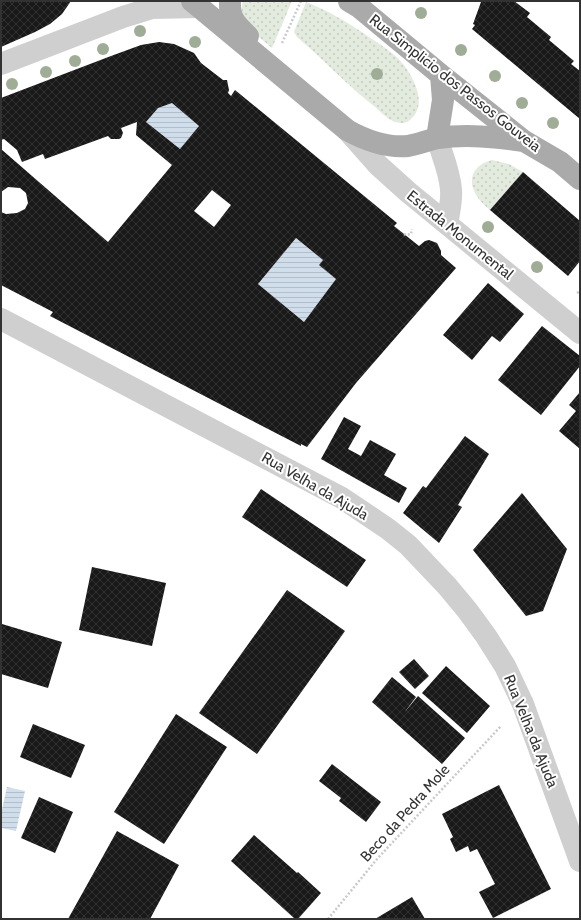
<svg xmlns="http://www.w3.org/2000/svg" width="581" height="920" viewBox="0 0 581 920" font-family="Cabin,sans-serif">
<defs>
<pattern id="grass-dots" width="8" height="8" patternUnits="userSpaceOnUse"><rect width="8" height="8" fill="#e3eade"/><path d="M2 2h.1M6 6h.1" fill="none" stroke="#c3c9bf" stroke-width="1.8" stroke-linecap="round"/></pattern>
<pattern id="water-rules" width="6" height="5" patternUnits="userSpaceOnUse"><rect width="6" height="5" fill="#d0ddea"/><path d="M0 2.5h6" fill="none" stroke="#b3bec9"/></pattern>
<pattern id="building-cross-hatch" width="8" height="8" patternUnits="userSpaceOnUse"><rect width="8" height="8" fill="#191919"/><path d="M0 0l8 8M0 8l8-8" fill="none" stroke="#323232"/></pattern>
</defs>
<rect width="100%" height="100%" fill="#fff"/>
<path fill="url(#grass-dots)" d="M243 1H292L272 48C258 36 237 23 243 1Z
M306 2C329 11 349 23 369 37 381 45 394 53 403 64 414 78 427 103 412 118 407 124 400 124 393 121 386 118 380 111 374 106 347 85 323 59 297 37L294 32Z
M492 160 509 164 523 172 490 210C486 207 482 203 479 199 466 183 471 165 492 160Z"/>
<path fill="url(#water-rules)" d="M172 103 199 126 180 149 146 122 158 108Z
M296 238 323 260 320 265 336 279 304 322 258 284Z
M7 787 25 791 16 831 1 828V814Z"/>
<path fill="url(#building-cross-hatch)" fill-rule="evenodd" d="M1 1H71L62 14 50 24 35 32 1 47Z
M479 1H514L530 13 527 17 551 37 549 40 574 61 571 64 580 71V119L472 29 475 25 473 24 481 2Z
M159 42 174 44 194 53 201 63 223 80H227L229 90 228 93 231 96 235 90 397 223 394 226 419 246 425 241 429 240 437 243 441 251V255L456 268 356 383 307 447 301 444V446L50 316 53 312 1 285V212L6 214 17 213 25 209 28 203 26 193 20 188 8 187 1 192V149L108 242 172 165 136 135 137 122 121 128 123 133 121 138 119 139H111L108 136 45 159 43 154 22 162 17 150 4 139 1 140V98L111 56 141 45ZM172 103 199 126 180 149 146 122 158 108ZM212 190 231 205 214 227 194 211ZM296 238 323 260 319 265 336 279 304 322 258 284Z
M523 172 580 221V261L568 276 490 210Z
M488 283 524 314 500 342 492 336 472 360 443 335Z
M542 326 580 356V366L541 415 498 380Z
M580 392V449L559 431 576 411 569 405Z
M344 417 361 426 348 449 361 456 370 440 396 454 384 475 407 488 399 503 321 459Z
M465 436 489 454 458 505 462 507 439 543 403 513 423 486 426 488Z
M261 489 366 560 347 587 242 517Z
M522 493 567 549 543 611 526 616 473 550Z
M92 567 166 583 152 646 79 630Z
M287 590 345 631 257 754 199 713Z
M2 624 62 642 48 688 1 674V628Z
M414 659 429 676 415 689 399 672Z
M446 666 490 706 467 733 422 693Z
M392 677 416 697 404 713 418 696 465 738 442 764 372 702Z
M176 714 227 747 164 844 114 812Z
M33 724 85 745 71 778 20 757Z
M332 764 381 802 366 822 339 801 341 798 319 781Z
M499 785 551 889 493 918 479 892 495 884 477 849 470 852 468 846 456 852 450 839 453 837 442 814Z
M39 797 73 812 55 853 21 838Z
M117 831 179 865 150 919H68Z
M254 835 297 873 298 872 321 893 298 919H295L231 861Z
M412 897 425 919H375Z"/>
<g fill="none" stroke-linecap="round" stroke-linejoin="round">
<path stroke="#c9c9c9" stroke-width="2.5" stroke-dasharray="2 2" stroke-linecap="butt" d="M282 43 301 1
M404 234 406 235 411 234 412 229
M577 293 580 291
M328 919 377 859 501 726"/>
<path stroke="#cfcfcf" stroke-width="22" d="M1 64 123 17 152 8 199 7
M347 130 378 165 408 192 580 333
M437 138C442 155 450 172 451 190 452 201 449 213 447 224
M1 319 342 498 388 529 408 545 447 586 467 610 486 636 505 666 523 704 580 861"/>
<path stroke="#aaa" stroke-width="22" d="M192 1 347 130C365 140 387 148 408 146 419 144 428 140 438 138 467 134 495 137 524 141
M230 1C229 18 236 25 248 36
M349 1 359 7 441 75 524 141 560 162 580 179
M437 138 443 100 441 75"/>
</g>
<g fill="#9fad97">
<circle cx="421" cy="13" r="6"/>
<circle cx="140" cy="31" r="6"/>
<circle cx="195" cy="42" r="6"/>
<circle cx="103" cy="49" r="6"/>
<circle cx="461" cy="50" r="6"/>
<circle cx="75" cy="61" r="6"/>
<circle cx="46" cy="72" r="6"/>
<circle cx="377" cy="74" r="6"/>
<circle cx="495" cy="76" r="6"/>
<circle cx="12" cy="84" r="6"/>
<circle cx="522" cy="103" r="6"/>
<circle cx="553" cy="123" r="6"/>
<circle cx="488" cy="227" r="6"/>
<circle cx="537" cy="267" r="6"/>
</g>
<g text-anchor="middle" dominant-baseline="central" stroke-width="4" stroke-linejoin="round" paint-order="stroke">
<g font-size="15" fill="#323232" stroke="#fff">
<text transform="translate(455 83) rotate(38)">Rua Simplicio dos Passos Gouveia</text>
<text transform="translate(460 235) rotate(39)">Estrada Monumental</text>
<text transform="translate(315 486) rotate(30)">Rua Velha da Ajuda</text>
<text transform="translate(531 731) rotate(68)">Rua Velha da Ajuda</text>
<text transform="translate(405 813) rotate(-48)">Beco da Pedra Mole</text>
</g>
</g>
<rect width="581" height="920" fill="none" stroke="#323232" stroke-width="4"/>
</svg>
